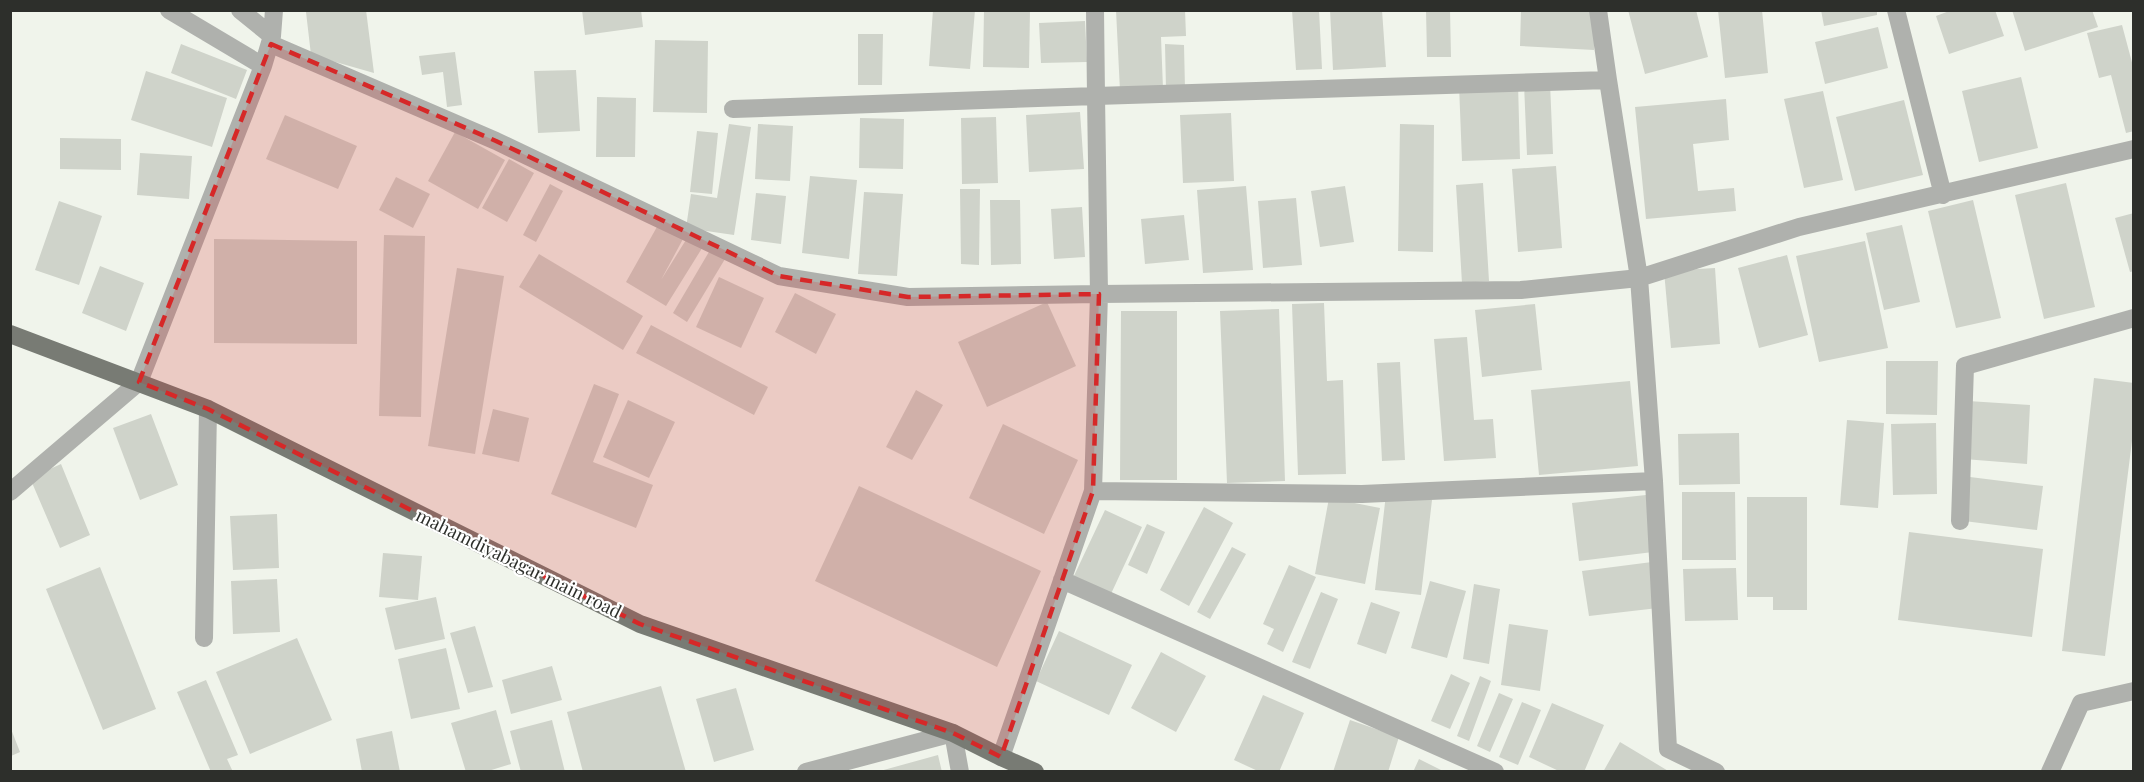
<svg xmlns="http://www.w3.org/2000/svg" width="2144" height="782" viewBox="0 0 2144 782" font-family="'Playfair Display',serif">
<rect width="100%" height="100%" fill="#f0f4eb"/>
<path fill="#cfd3ca" d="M324 10H366L374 73 311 55 306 12Z
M582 10H641L643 27 585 35Z
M933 10H975L970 69 929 66Z
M984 10H1030L1029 68 983 67Z
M1116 10H1185L1186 36 1161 37 1163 89 1120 91Z
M1292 10H1319L1322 69 1296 70Z
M1330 10H1382L1386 67 1333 70Z
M1426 10H1450L1451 57H1427Z
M1521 10H1595L1594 50 1520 46Z
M1628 10H1696L1708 57 1645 74Z
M1718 10H1762L1768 73 1725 78Z
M1821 10H1877V15L1824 26Z
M1952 10H1995L2004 36 1949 54 1936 16Z
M2012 10H2092L2098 27 2025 51Z
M1085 21 1087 62 1041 63 1039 23Z
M2122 25 2134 70V131L2126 133 2111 75 2099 78 2087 33Z
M1878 27 1888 68 1825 84 1815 42Z
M858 34H883L882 85H858Z
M655 40 708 41 707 113 653 112Z
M181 44 247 70 236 99 171 73Z
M1165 44 1184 45 1185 89H1166Z
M455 52 462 105 447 107 443 72 422 75 419 56Z
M576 70 580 131 538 133 534 71Z
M146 71 227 98 212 147 131 120Z
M2021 77 2038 148 1979 162 1962 91Z
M1518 83 1520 159 1462 161 1459 85Z
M1550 83 1553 154 1527 155 1524 84Z
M1823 91 1843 180 1804 188 1784 99Z
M597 97 636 98 635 157H596Z
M1726 99 1729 140 1693 144 1698 191 1734 188 1736 211 1646 219 1635 107Z
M1904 100 1923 175 1855 191 1836 117Z
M1080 112 1084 169 1029 172 1026 115Z
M1231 113 1234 181 1183 183 1180 115Z
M285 115 357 146 338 189 266 159Z
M996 117 998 183 962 184 961 118Z
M860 118 904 119 903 169 859 168Z
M729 124 751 127 734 235 686 228 691 194 717 198Z
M758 124 793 126 790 181 755 179Z
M1400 124 1434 125 1433 252 1398 251Z
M697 131 718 133 712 194 690 192Z
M455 132 505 160 478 209 428 181Z
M60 138 121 139V170L60 169Z
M140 153 192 156 189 199 137 195Z
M509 159 534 173 507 222 482 208Z
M1556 166 1562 248 1518 252 1512 169Z
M810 176 857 180 849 259 802 253Z
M396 177 430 194 413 228 379 210Z
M1483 183 1489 281 1462 283 1456 185Z
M2066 183 2095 307 2044 319 2015 195Z
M550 184 563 191 536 242 523 235Z
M1246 186 1253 270 1203 273 1197 190Z
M1345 186 1354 242 1320 247 1311 191Z
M960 189H980L979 265 961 264Z
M864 192 903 194 897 276 858 274Z
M756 193 786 196 781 244 751 240Z
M1296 198 1302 265 1263 268 1258 201Z
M990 200H1020L1021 264 991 265Z
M1973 200 2001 318 1956 328 1928 211Z
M59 201 102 216 79 285 35 270Z
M1082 207 1085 257 1054 259 1051 209Z
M2134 213V271L2130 272 2115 218Z
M1184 215 1189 260 1145 264 1141 219Z
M658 225 683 239 661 280 689 235 704 245 666 306 626 282Z
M1902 225 1920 302 1884 310 1866 233Z
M384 235 425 236 421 417 379 416Z
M214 239 357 241V344L214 343Z
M1865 241 1888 348 1819 362 1796 256Z
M713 245 728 254 687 322 673 313Z
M539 254 643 316 623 350 519 287Z
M1787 255 1808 335 1759 348 1738 268Z
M100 266 144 283 126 331 82 313Z
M457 268 504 276 475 454 428 446Z
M1715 268 1720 344 1671 348 1664 271Z
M719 277 764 298 741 348 696 327Z
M795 293 836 314 816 354 775 332Z
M1047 302 1076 366 987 407 958 342Z
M1324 303 1327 381 1343 380 1346 474 1298 475 1292 304Z
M1535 304 1542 370 1482 377 1475 310Z
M1279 309 1285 481 1227 483 1220 311Z
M1121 311H1177V480H1120Z
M651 325 768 387 754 415 636 353Z
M1467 337 1474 420 1493 419 1496 458 1444 461 1434 339Z
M1886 361H1938L1937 415 1886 414Z
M1400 362 1405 460 1382 461 1377 363Z
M2094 378 2134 383V425L2105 656 2062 651Z
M1630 381 1638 466 1539 475 1531 390Z
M594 384 619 394 593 462 653 485 636 528 551 494Z
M916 390 943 405 912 460 886 447Z
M628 400 675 422 649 478 603 457Z
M1968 401 2030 405 2027 464 1964 459Z
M493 409 529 418 519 462 482 454Z
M151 414 178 485 140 500 113 428Z
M1847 420 1884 423 1878 508 1840 505Z
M1936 423 1937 494 1893 495 1891 424Z
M1003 424 1078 460 1044 534 969 498Z
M1739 433 1740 484 1679 485 1678 434Z
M61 464 90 535 60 548 30 478Z
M1970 477 2043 486 2037 530 1964 521Z
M859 486 1041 571 997 667 815 581Z
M1682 492H1735L1736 560H1682Z
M1386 494 1432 500 1421 595 1375 590Z
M1646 495 1653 552 1579 561 1572 503Z
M1747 497H1807V610H1773V597H1747Z
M1329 498 1380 508 1365 584 1315 574Z
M1204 507 1233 523 1189 606 1160 590Z
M1105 510 1142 527 1110 596 1073 578Z
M277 514 279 568 233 570 230 516Z
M1147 524 1165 532 1147 574 1128 565Z
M1909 532 2043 549 2032 637 1898 620Z
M1232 547 1246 554 1210 619 1197 612Z
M383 553 422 556 418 600 379 597Z
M1652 562 1658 608 1589 616 1582 571Z
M1289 565 1316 577 1283 652 1267 644 1274 629 1263 624Z
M100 567 156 709 103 730 46 589Z
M1736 568 1738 620 1685 621 1683 569Z
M277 579 280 632 233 634 231 581Z
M1430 581 1466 591 1447 658 1411 648Z
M1474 584 1500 589 1489 664 1463 659Z
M1321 592 1338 599 1310 669 1292 662Z
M436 597 445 639 395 650 385 608Z
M1371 602 1400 612 1386 654 1357 644Z
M1509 624 1548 630 1540 691 1501 685Z
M475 626 493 687 468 693 450 633Z
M1059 631 1132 665 1109 715 1036 681Z
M297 638 332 720 250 754 216 672Z
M446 648 460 709 411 719 398 659Z
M1161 652 1206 676 1176 732 1131 708Z
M552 666 562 700 511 714 502 680Z
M1451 674 1470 683 1450 729 1431 721Z
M1480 676 1491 681 1469 741 1457 736Z
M206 680 238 755 227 759 233 772H211L177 692Z
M661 686 686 772H583L567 712Z
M736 688 754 750 714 762 696 699Z
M1499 693 1513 699 1490 752 1477 746Z
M1263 695 1304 713 1279 772H1260L1234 760Z
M1522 702 1541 710 1518 765 1499 757Z
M1552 703 1604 725 1584 772H1561L1529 757Z
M496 710 511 764 485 772H466L451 723Z
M552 720 565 772H521L510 731Z
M1350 720 1399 737 1388 772H1333Z
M11 729 20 752 11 756Z
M392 731 400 772H362L356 739Z
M1620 742 1670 772H1603Z
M938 755 942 772H880V771Z
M1419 759 1445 772H1413Z"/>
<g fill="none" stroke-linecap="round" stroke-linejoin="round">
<path stroke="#afb1ad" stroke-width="18" d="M169 10 263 66
M240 10 272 36
M1896 10 1943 195
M271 44 496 141 779 276 908 297 1099 294 1096 96 1608 80 1598 10
M1608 80 1639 278 1654 481
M733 109 1096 96 1095 10
M1093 491 1362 494 1654 481 1668 749 1716 772
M10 492 139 382 263 66 272 36 274 10
M1960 521 1965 366 2134 318
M1062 580 1495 772
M204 638 208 409
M1001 757 1093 491 1099 294 1521 290 1639 278 1799 227 2134 149
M806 772 953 733 960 772
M2050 772 2081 703 2134 691"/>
<path stroke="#787b74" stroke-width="18" d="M10 334 208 409 640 624 953 733 1001 757 1035 772"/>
</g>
<path fill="#d62828" fill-opacity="0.2" stroke="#d62828" stroke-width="4.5" stroke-dasharray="12 8" stroke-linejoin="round" d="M271 44 496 141 779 276 908 297 1099 294 1093 491 1001 757 953 733 640 624 208 409 139 382Z"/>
<g text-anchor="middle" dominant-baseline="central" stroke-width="4.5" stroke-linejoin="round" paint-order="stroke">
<g font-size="18" fill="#2d2f2b" stroke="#fff">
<text transform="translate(519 563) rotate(26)">mahamdiyabagar main road</text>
</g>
</g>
<rect width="2144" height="782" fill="none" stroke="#2d2f2b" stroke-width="24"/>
</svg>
